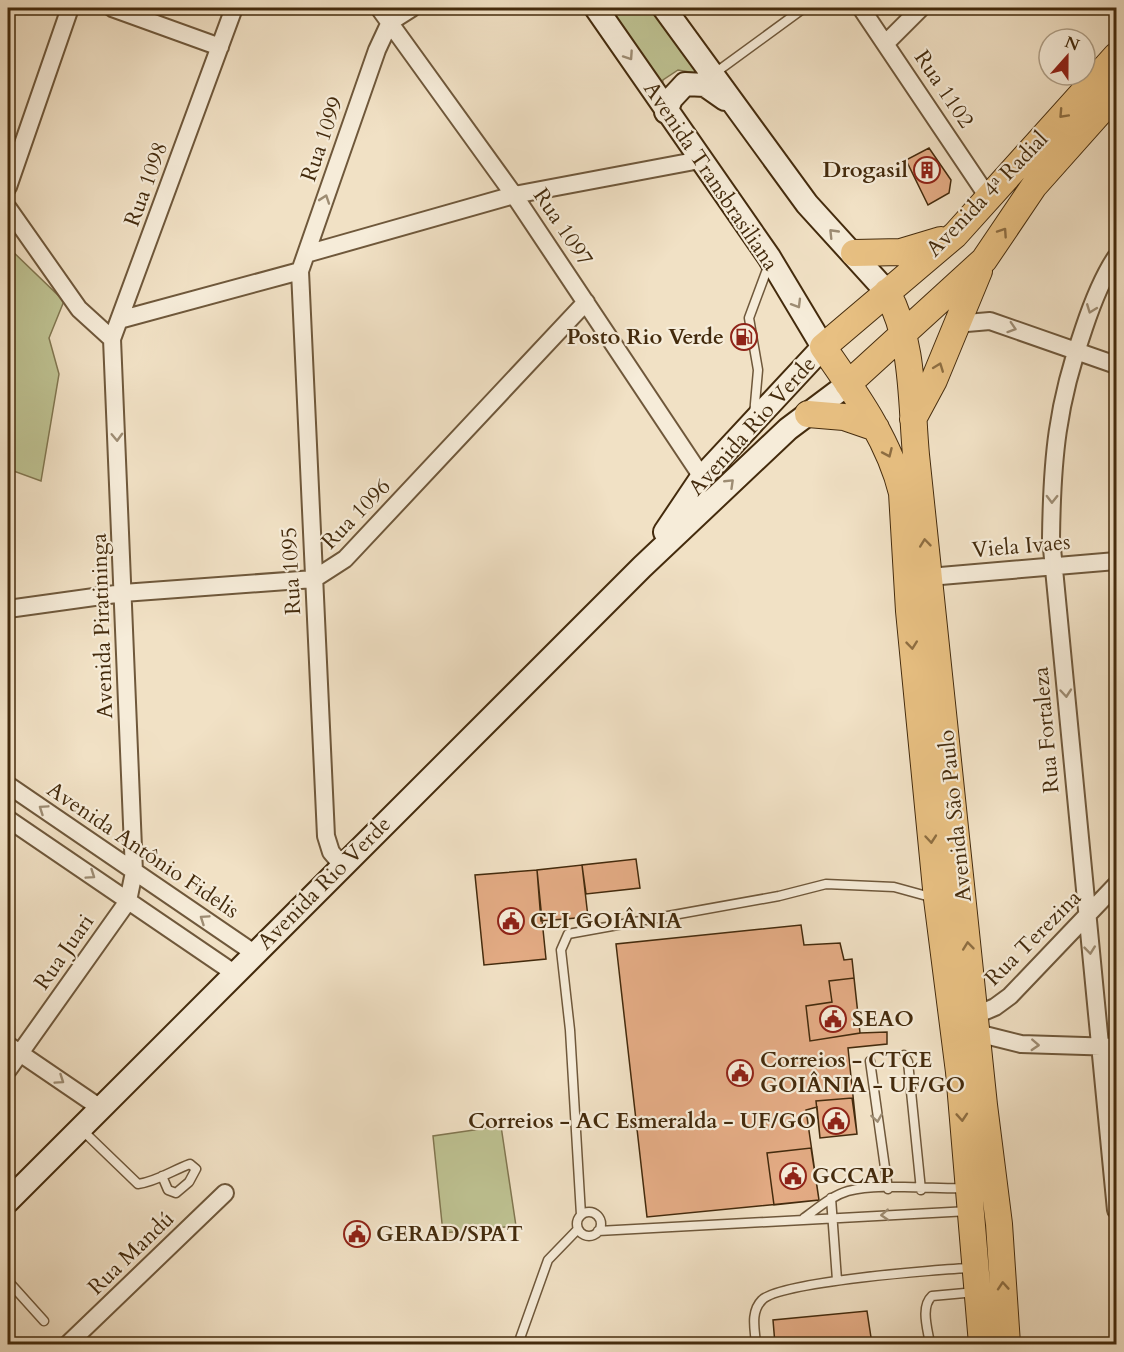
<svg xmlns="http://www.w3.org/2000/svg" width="1124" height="1352" viewBox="0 0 1124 1352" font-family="Cardo,serif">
<rect width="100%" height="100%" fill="#f1e1c5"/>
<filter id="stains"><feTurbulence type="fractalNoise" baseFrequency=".00333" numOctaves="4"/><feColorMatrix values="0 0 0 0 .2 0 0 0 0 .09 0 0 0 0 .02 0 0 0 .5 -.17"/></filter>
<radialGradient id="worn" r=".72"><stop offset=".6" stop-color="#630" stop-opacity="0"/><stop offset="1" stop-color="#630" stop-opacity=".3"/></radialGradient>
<path fill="#bec292" stroke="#817650" stroke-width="1.5" d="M604 8H653L701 74 678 70 663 80 661 94Z
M8 247 64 301 49 338 59 374 41 481 8 469Z
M501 1126 516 1226 443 1233 433 1136Z"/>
<path fill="#e3ab84" stroke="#442b0d" stroke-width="1.5" d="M929 148 951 180 949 193 928 205 906 160Z
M636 859 640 888 586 894 582 865Z
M582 865 588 917 541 921 537 870Z
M537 870 546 959 484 965 475 875Z
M801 925 804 945 840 943 844 960 852 959 860 1033 887 1032V1044L848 1048 857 1134 820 1138 817 1107 806 1110 819 1200 647 1217 616 944Z
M854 978 860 1033 810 1041 806 1006 832 1002 829 981Z
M852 1098 857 1134 820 1138 816 1101Z
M811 1148 819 1200 774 1205 767 1153Z
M867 1311 872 1344H775L773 1320Z"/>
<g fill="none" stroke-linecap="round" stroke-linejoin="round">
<defs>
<path id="lane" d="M715 73 804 8
M754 415 758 370 749 318 769 264
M904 1055 908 1062 921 1190
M870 1061 888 1189
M81 1129 138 1184C156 1182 173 1170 190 1164L196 1169 189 1182 176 1193 168 1190 162 1176
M831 1198 837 1280
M577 1224a12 12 0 1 1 24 0a12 12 0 1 1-24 0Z
M581 1215 570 1030 561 950 568 934 779 896 826 884 894 887 934 898
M804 1218C818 1208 831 1196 848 1191 881 1182 931 1190 966 1188
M598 1231 969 1211
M8 1281 44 1321
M518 1344 548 1260 578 1229
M756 1344C755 1330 750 1312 762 1300 779 1282 940 1269 972 1268
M930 1344C928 1330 920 1307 932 1296L976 1292"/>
<path id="street" d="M112 8 220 47
M379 8 514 195 702 477
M861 8 988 197
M886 43 921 8
M8 187 70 8
M8 208 79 309 112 339
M306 254 514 195 700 160
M1116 257C1102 278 1092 304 1084 328 1057 404 1052 458 1051 538L1116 1210
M119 320 300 271
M955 324 990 321 1116 365
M929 577 1116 561
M8 609 123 593 314 579 345 559 586 302
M8 785 254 953
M8 819 234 973
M342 865 331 852 326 836 300 271 377 50 390 22 412 8
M976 1015 995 1007 1010 996 1116 885
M977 1033 1021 1044 1116 1047
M8 1045 99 1107
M8 1070 128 901 134 872 112 339 234 8
M68 1344 225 1193"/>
<path id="secondary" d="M596 8 769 257 823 347 702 477 665 532
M664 8 807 204 887 292
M666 112 671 99 685 84 705 85 725 99
M8 1201 642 567 788 429 848 384"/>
<path id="primary" d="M854 253 901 252 941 240
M887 292C914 342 911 400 916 455L984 1105 999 1224 1007 1344
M848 384 984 260 1034 186 1116 94
M808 414 844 417 876 428
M913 419 934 380 979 271
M982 1344 959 1072 937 899 909 611 902 493C889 439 854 392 823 347L955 235 1116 56"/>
</defs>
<use href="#lane" stroke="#6f583b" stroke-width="11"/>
<use href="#street" stroke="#6f583b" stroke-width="20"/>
<use href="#secondary" stroke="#442b0d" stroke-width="26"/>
<use href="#primary" stroke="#442b0d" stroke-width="28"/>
<use href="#lane" stroke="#f6ecd9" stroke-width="8"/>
<use href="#street" stroke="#f6ecd9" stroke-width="16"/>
<use href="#secondary" stroke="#f6ecd9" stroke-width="22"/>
<use href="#primary" stroke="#e8c082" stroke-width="26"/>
</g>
<defs><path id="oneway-chevron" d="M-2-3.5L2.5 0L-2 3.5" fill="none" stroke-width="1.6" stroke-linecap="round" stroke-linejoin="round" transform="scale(1.5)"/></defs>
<g stroke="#9d8c73">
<use href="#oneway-chevron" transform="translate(629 56) rotate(56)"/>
<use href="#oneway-chevron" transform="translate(325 199) rotate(-71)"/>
<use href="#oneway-chevron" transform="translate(833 233) rotate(-134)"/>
<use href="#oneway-chevron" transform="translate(797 304) rotate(59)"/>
<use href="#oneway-chevron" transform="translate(1091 309) rotate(111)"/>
<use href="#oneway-chevron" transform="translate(1012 328) rotate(18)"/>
<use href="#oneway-chevron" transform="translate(117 437) rotate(88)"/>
<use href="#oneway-chevron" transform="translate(730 483) rotate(-44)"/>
<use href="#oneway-chevron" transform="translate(1052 499) rotate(91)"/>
<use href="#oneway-chevron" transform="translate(1066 693) rotate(85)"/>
<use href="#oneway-chevron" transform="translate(43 809) rotate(-146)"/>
<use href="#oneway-chevron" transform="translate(91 875) rotate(34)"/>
<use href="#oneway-chevron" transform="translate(204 919) rotate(-146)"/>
<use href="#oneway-chevron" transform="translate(1090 950) rotate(84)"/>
<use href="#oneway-chevron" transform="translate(1035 1045) rotate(3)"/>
<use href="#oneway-chevron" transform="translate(60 1080) rotate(34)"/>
<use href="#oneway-chevron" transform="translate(877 1118) rotate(81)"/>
<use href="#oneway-chevron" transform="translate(885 1215) rotate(177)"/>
</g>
<g stroke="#8e6e42">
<use href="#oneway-chevron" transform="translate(1063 114) rotate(133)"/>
<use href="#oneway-chevron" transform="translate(1003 232) rotate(-56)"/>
<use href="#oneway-chevron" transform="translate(939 367) rotate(-69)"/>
<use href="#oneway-chevron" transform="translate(888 453) rotate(66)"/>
<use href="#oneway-chevron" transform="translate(925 543) rotate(-96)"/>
<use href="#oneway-chevron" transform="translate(912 645) rotate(84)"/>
<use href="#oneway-chevron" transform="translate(931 839) rotate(85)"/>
<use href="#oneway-chevron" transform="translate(968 946) rotate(-96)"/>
<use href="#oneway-chevron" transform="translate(962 1117) rotate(86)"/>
<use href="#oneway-chevron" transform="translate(1003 1286) rotate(-94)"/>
</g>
<defs>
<symbol id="building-ring" viewBox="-11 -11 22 22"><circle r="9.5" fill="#f6ecd9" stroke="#8f2418" stroke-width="1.5"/><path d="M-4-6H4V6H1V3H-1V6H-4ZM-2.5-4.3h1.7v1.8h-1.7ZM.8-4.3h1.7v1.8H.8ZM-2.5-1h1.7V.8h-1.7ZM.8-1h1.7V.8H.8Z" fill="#8f2418"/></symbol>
<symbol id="fuel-ring" viewBox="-11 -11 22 22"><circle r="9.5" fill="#f6ecd9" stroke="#8f2418" stroke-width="1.5"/><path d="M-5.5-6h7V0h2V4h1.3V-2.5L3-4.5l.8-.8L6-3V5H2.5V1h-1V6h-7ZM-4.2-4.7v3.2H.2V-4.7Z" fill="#8f2418"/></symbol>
<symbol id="civic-ring" viewBox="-11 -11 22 22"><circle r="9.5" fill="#f6ecd9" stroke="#8f2418" stroke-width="1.5"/><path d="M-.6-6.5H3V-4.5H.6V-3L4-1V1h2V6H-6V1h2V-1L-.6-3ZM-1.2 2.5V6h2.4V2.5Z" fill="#8f2418"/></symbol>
</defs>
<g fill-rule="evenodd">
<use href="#building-ring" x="912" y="155" width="30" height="30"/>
<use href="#fuel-ring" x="729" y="322" width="30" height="30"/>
<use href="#civic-ring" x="496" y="906" width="30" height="30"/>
<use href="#civic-ring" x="818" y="1004" width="30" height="30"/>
<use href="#civic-ring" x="725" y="1058" width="30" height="30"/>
<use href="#civic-ring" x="821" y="1106" width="30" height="30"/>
<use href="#civic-ring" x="778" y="1161" width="30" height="30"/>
<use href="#civic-ring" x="342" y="1219" width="30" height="30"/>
</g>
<g text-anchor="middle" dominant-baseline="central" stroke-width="4.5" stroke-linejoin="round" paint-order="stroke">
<g font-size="22" fill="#442b0d" stroke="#f6ecd9">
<text transform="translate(944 89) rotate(56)">Rua 1102</text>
<text transform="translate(322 139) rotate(-71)">Rua 1099</text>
<text transform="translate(711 176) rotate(56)">Avenida Transbrasiliana</text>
<text transform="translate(146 184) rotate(-70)">Rua 1098</text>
<text transform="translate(987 194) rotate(-46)">Avenida 4ª Radial</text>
<text transform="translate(563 227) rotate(56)">Rua 1097</text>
<text transform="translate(752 426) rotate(-48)">Avenida Rio Verde</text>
<text transform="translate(356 514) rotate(-46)">Rua 1096</text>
<text transform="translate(1021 546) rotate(-5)">Viela Ivaes</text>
<text transform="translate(291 571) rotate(-93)">Rua 1095</text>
<text transform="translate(102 626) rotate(-92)">Avenida Piratininga</text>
<text transform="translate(1046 730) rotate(-95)">Rua Fortaleza</text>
<text transform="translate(955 816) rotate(-96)">Avenida São Paulo</text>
<text transform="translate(143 850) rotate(34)">Avenida Antônio Fidelis</text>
<text transform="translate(324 883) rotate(-45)">Avenida Rio Verde</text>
<text transform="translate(1033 938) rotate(-45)">Rua Terezina</text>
<text transform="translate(64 952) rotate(-55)">Rua Juari</text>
<text transform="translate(131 1253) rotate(-44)">Rua Mandú</text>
</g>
<g font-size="22" font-weight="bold" fill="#442b0d" stroke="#f6ecd9" text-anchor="start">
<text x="908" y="170" text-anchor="end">Drogasil</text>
<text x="724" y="337" text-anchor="end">Posto Rio Verde</text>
<text x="530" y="921">CLI GOIÂNIA</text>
<text x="852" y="1019">SEAO</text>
<text x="760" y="1060">Correios - CTCE<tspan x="760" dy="25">GOIÂNIA - UF/GO</tspan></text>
<text x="816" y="1121" text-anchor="end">Correios - AC Esmeralda - UF/GO</text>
<text x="812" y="1176">GCCAP</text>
<text x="376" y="1234">GERAD/SPAT</text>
</g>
</g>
<rect width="1124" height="1352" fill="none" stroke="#f1e1c5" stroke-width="30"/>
<rect x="9" y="9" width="1106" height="1334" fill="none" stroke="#442b0d" stroke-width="3"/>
<rect x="15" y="15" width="1094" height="1322" fill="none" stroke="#442b0d" stroke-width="1.5"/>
<g transform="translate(1067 57) rotate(21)"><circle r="28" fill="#f6ecd9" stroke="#af9f87" stroke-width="1.5"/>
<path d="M0-4.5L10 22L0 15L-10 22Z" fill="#8f2418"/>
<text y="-9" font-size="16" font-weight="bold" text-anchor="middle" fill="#442b0d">N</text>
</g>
<rect width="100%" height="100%" filter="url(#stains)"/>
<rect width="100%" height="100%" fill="url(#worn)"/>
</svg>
